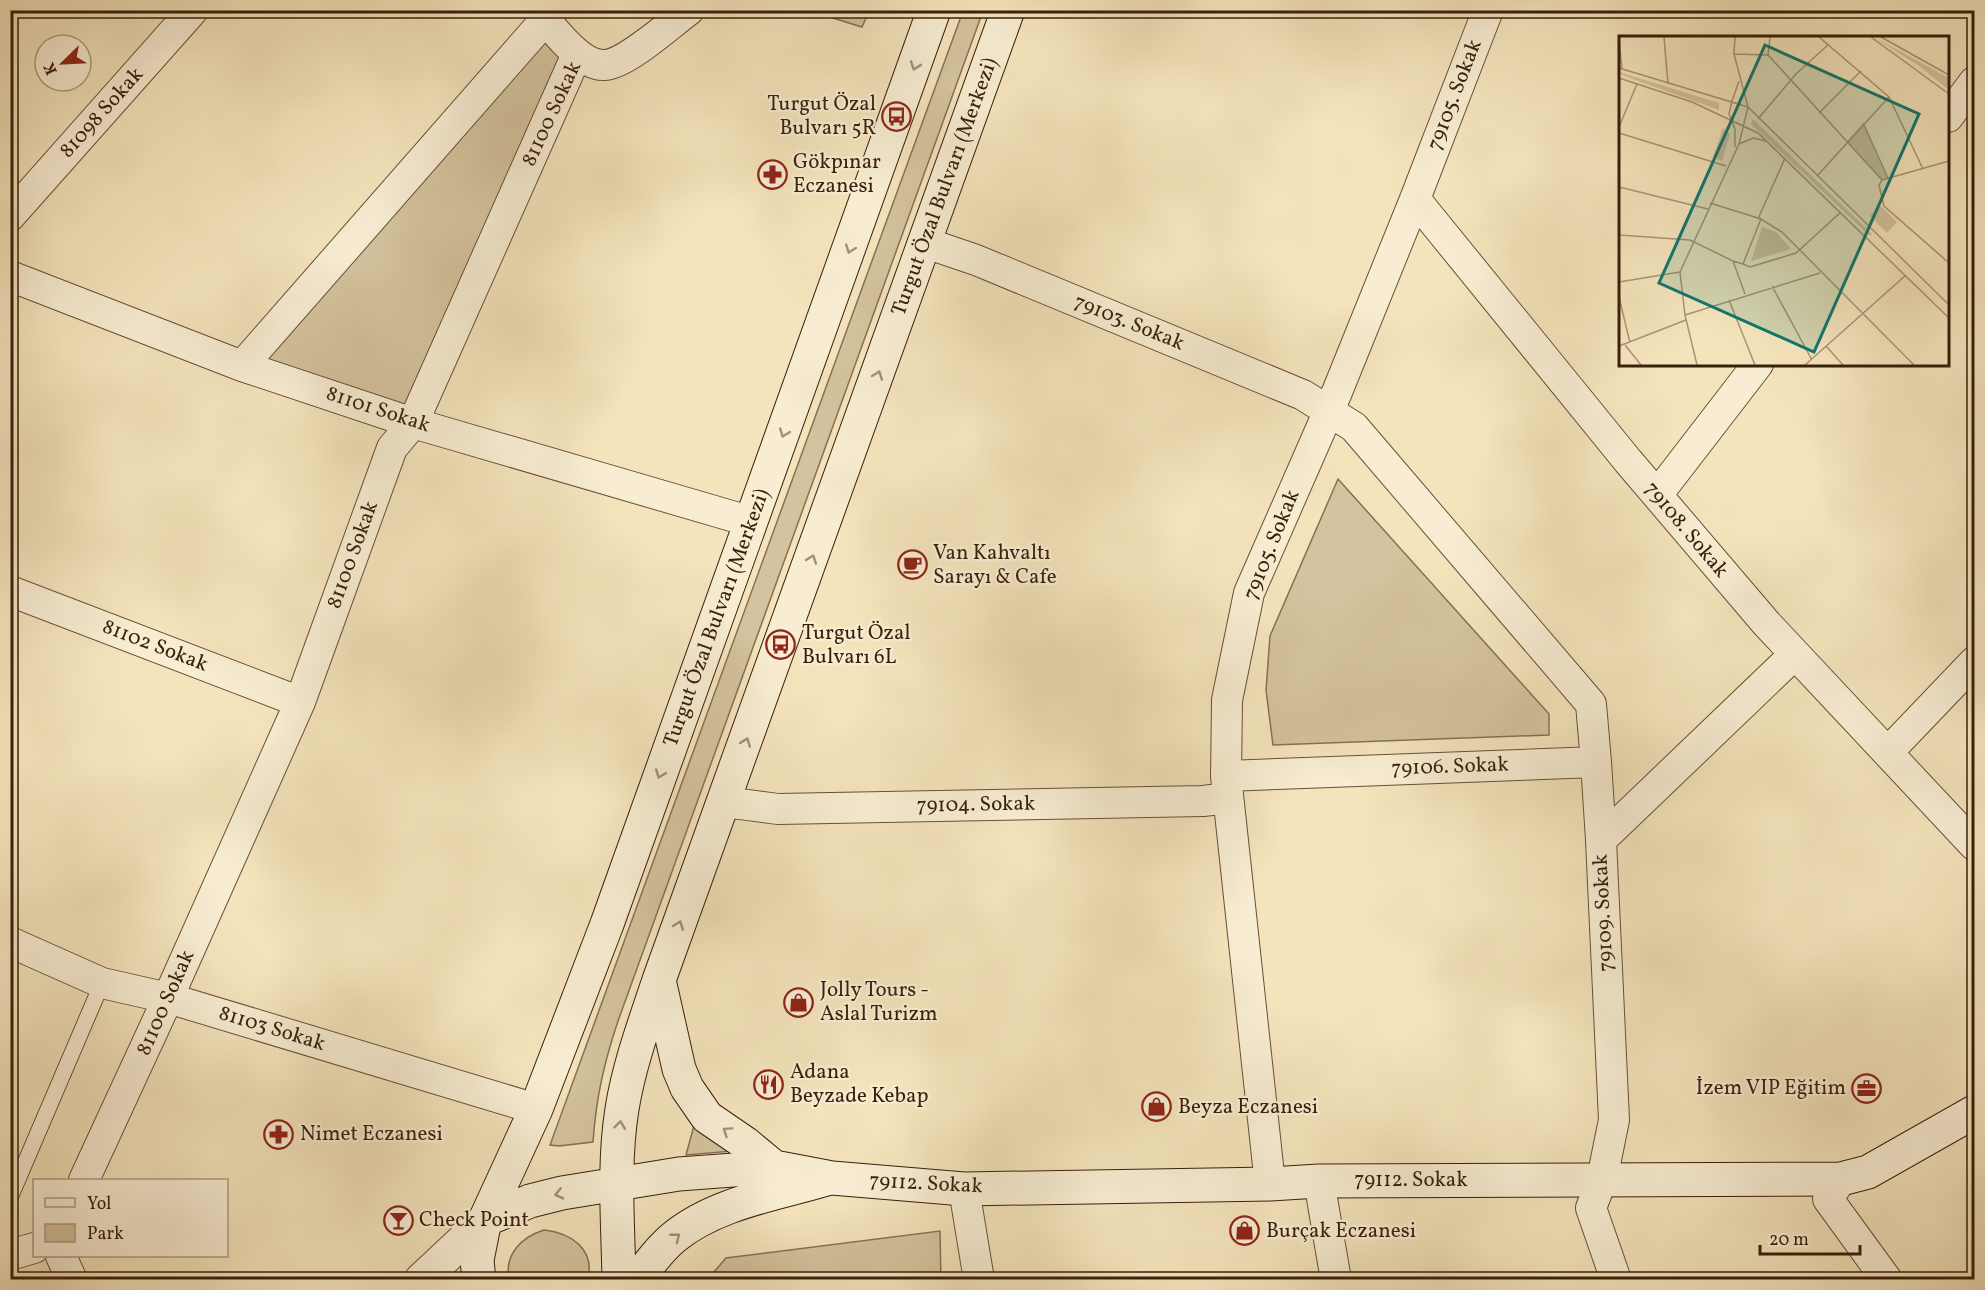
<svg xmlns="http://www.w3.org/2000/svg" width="1985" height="1290" viewBox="0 0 1985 1290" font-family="Vollkorn,serif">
<rect width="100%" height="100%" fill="#f4e4bc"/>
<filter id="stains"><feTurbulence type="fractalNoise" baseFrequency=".00333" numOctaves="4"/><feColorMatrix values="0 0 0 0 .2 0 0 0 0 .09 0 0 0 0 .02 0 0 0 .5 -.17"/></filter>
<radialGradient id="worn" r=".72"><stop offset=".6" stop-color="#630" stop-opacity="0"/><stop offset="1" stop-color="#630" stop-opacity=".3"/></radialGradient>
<path fill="#d4c39e" stroke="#867154" stroke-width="1.5" d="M810 11H869L862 27Z
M963 11H983L618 1021C604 1063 596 1098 593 1142L559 1146 550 1145Z
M545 20 577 54 413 423 242 366Z
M1338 479 1549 714V735L1273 745 1266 690 1270 636Z
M695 1122 733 1151 686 1155Z
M544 1230C571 1233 595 1249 588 1279H509C504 1254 522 1237 544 1230Z
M940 1231 941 1279H708L726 1258Z"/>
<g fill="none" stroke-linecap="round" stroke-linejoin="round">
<defs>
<path id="service" d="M10 1198 102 983"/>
<path id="minor" d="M538 10C551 27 581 66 604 65 625 65 670 24 689 10
M1948 117 1974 82
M1415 199 1628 461 1766 623 1974 845
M10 216 193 10
M926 243 976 260 1303 395 1354 427 1591 704 1596 762
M10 276 242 366 413 423 752 522
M242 366 545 20
M1657 495 1758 364
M10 591 300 702
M1888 752 1974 662
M1226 776 1596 762 1601 840
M724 802 778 809 1203 801 1228 798
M10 942 102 983 168 998 536 1109
M1841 1179 1828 1199 1887 1280
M84 1180 168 998 300 702 392 448 413 423 577 54
M1319 1181 1336 1280
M1270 1184 1226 776 1227 700 1249 593 1337 392 1415 199 1488 10
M964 1189 979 1280
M10 1255 34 1248
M61 1256 72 1280
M1616 1280 1591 1208 1602 1179 1614 1120 1601 840 1794 655"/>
<path id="tertiary" d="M421 1280 485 1220"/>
<path id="secondary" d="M659 980 679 1069 687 1088 707 1117 745 1143 774 1167
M485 1220 530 1201 562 1193 679 1174 774 1167 832 1178 964 1189 1270 1184 1319 1181 1841 1179 1868 1172 1974 1112
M479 1280 477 1260 485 1220 536 1109 607 924 934 10
M619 1280C618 1223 613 1165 622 1109 629 1065 645 1022 659 980L1008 10
M637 1280C648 1265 659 1250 673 1238 715 1203 776 1194 827 1179"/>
</defs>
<use href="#service" stroke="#685036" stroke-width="17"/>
<use href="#minor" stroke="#685036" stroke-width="32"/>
<use href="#tertiary" stroke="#685036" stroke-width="35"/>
<use href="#secondary" stroke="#391f0a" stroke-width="35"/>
<use href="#service" stroke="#f8edd3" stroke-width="15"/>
<use href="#minor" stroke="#f8edd3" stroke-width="30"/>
<use href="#tertiary" stroke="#f8edd3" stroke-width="33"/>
<use href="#secondary" stroke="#f8edd3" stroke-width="33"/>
</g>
<defs><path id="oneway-chevron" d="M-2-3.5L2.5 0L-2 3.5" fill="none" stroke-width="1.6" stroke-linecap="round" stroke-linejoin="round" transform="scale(1.5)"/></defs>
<g stroke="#a29079">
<use href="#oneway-chevron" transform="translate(915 66) rotate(109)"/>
<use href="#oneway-chevron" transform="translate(850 249) rotate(110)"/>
<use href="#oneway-chevron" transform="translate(878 375) rotate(-70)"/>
<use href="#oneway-chevron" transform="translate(784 433) rotate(110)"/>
<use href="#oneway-chevron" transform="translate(812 559) rotate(-70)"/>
<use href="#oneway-chevron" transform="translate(746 742) rotate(-70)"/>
<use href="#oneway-chevron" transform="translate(660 774) rotate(110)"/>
<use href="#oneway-chevron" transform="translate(679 925) rotate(-70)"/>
<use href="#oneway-chevron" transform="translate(620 1125) rotate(-83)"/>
<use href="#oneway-chevron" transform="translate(727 1131) rotate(-146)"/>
<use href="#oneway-chevron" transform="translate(559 1194) rotate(167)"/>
<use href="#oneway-chevron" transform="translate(676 1237) rotate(-38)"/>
</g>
<defs>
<symbol id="bus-ring" viewBox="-11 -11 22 22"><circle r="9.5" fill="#f8edd3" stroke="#8f2418" stroke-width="1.5"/><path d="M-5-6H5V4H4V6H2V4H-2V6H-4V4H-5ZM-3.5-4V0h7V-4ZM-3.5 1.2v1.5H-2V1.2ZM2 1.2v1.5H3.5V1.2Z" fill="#8f2418"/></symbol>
<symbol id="pharmacy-ring" viewBox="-11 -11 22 22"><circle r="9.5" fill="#f8edd3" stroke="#8f2418" stroke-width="1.5"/><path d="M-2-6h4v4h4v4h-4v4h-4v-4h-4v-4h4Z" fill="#8f2418"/></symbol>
<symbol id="cafe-ring" viewBox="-11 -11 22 22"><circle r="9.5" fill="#f8edd3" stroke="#8f2418" stroke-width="1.5"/><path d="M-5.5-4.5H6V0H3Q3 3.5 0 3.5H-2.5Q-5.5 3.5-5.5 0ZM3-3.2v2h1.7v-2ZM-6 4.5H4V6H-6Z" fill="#8f2418"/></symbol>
<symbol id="shop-ring" viewBox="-11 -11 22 22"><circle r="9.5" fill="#f8edd3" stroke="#8f2418" stroke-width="1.5"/><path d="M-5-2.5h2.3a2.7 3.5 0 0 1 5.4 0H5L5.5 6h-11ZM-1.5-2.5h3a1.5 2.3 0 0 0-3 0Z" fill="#8f2418"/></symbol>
<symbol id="restaurant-ring" viewBox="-11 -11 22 22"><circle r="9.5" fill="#f8edd3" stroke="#8f2418" stroke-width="1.5"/><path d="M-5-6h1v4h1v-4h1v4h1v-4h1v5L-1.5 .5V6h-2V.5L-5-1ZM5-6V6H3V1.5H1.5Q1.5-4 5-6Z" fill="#8f2418"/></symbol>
<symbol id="office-ring" viewBox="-11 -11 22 22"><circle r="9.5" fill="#f8edd3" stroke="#8f2418" stroke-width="1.5"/><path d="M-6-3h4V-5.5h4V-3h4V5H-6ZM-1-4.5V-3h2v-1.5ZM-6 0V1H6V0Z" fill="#8f2418"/></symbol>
<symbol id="bar-ring" viewBox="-11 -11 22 22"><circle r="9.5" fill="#f8edd3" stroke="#8f2418" stroke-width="1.5"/><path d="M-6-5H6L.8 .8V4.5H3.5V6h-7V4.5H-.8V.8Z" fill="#8f2418"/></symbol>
</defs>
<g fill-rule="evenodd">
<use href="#bus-ring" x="880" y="100" width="33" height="33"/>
<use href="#pharmacy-ring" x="756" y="158" width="33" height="33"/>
<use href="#cafe-ring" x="896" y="548" width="33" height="33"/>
<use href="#bus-ring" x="764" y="628" width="33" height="33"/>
<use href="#shop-ring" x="782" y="986" width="33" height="33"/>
<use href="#restaurant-ring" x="752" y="1068" width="33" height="33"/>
<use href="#office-ring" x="1850" y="1072" width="33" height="33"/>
<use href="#shop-ring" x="1140" y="1090" width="33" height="33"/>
<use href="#pharmacy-ring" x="262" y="1118" width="33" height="33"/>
<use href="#bar-ring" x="382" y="1204" width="33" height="33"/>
<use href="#shop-ring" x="1228" y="1214" width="33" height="33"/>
</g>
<g text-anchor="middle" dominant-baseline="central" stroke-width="4.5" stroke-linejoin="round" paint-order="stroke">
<g font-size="21" fill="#391f0a" stroke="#f8edd3">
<text transform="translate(1455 95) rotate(-69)">79105. Sokak</text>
<text transform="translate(102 113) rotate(-48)">81098 Sokak</text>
<text transform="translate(552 114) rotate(-65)">81100 Sokak</text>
<text transform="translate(945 187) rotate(-70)">Turgut Özal Bulvarı (Merkezi)</text>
<text transform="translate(1129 323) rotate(22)">79103. Sokak</text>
<text transform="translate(378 410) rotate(18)">81101 Sokak</text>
<text transform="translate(1686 530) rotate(50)">79108. Sokak</text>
<text transform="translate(1272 545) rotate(-68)">79105. Sokak</text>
<text transform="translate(353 555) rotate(-70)">81100 Sokak</text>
<text transform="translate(717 618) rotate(-70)">Turgut Özal Bulvarı (Merkezi)</text>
<text transform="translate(155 646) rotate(21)">81102 Sokak</text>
<text transform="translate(1450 767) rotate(-2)">79106. Sokak</text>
<text transform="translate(976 805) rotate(-1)">79104. Sokak</text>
<text transform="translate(1604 913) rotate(-93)">79109. Sokak</text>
<text transform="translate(166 1003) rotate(-66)">81100 Sokak</text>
<text transform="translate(272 1029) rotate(17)">81103 Sokak</text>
<text x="1411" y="1180">79112. Sokak</text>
<text transform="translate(926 1184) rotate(3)">79112. Sokak</text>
</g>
<g font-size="21" fill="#391f0a" stroke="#f8edd3" text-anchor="start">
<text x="876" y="104" text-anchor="end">Turgut Özal<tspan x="876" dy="24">Bulvarı 5R</tspan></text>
<text x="793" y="162">Gökpınar<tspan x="793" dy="24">Eczanesi</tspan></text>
<text x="933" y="553">Van Kahvaltı<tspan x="933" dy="24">Sarayı &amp; Cafe</tspan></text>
<text x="802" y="633">Turgut Özal<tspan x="802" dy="24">Bulvarı 6L</tspan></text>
<text x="820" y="990">Jolly Tours -<tspan x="820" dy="24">Aslal Turizm</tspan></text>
<text x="790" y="1072">Adana<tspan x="790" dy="24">Beyzade Kebap</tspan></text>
<text x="1846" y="1088" text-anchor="end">İzem VIP Eğitim</text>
<text x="1178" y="1107">Beyza Eczanesi</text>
<text x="300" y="1134">Nimet Eczanesi</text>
<text x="419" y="1220">Check Point</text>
<text x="1266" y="1231">Burçak Eczanesi</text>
</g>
</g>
<g transform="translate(1619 36)">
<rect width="330" height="330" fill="#f4e4bc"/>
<path d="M255 1 330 42V54L300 30ZM0 36 100 67V74L0 38ZM134 83 253 198 251 200 132 88ZM244 87 269 142 263 144 228 105ZM104 92 111 98 103 125 94 121ZM261 169 278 186 268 197 251 180ZM143 191 157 196 172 213 132 225Z" fill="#d4c39e"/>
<path fill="none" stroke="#a99575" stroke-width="1.5" d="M45 1 49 48M116 1 115 18 129 71M200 1 270 61 304 133M252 1 330 58M262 1 330 39M0 3 3 33M115 18 149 19M149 19 263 144M149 19 151 1M0 32 129 71 330 269M0 42 73 66 139 97 330 282M113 65 120 45M113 65 110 78 116 93V111M200 77 242 35M139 83 177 38 210 8M244 87 269 142M0 91 18 48M0 97 107 130M120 108 134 102 147 105M198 140 270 61M263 144 260 149 265 170 330 227M263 144 330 125M0 151 89 173M91 167 142 183 163 196 295 329M139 183 166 122M0 199 71 204 114 225 126 258M114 225 124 228 142 183M124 228 131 231 177 217 222 176M0 246 61 236M153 250 193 324M0 261 11 307M110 264 136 329M66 279 201 237M6 309 22 329M0 310 67 284M207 310 224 329M78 329 66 279 61 236 120 108 129 71M186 329 287 239"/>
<path fill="#0f766e" fill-opacity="0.15" stroke="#0f766e" stroke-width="3" d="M146 9 300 78 195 316 40 247Z"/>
<rect width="330" height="330" fill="none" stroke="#391f0a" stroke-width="3"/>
</g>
<rect width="1985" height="1290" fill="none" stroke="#f4e4bc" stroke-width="36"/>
<rect x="12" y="12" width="1961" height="1266" fill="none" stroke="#391f0a" stroke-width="3"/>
<rect x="18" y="18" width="1949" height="1254" fill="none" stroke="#391f0a" stroke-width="1.5"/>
<rect x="33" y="1179" width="195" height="78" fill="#f8edd3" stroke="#ac9b83" stroke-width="1.5"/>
<rect x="45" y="1198" width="30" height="9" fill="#f8edd3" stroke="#ac9b83" stroke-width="1.5"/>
<text x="87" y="1209" font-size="18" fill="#391f0a">Yol</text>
<rect x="45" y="1224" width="30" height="18" fill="#d4c39e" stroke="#ac9b83" stroke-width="1.5"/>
<text x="87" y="1239" font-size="18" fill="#391f0a">Park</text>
<g transform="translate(63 63) rotate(246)"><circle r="28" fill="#f8edd3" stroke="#ac9b83" stroke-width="1.5"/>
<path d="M0-4.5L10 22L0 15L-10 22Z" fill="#8f2418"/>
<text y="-9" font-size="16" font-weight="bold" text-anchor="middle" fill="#391f0a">K</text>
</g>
<path d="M1760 1245v9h100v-9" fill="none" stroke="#391f0a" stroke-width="3"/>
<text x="1769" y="1245" font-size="18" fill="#391f0a" stroke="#f8edd3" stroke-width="4.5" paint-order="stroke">20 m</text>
<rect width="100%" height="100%" filter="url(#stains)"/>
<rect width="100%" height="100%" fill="url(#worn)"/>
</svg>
